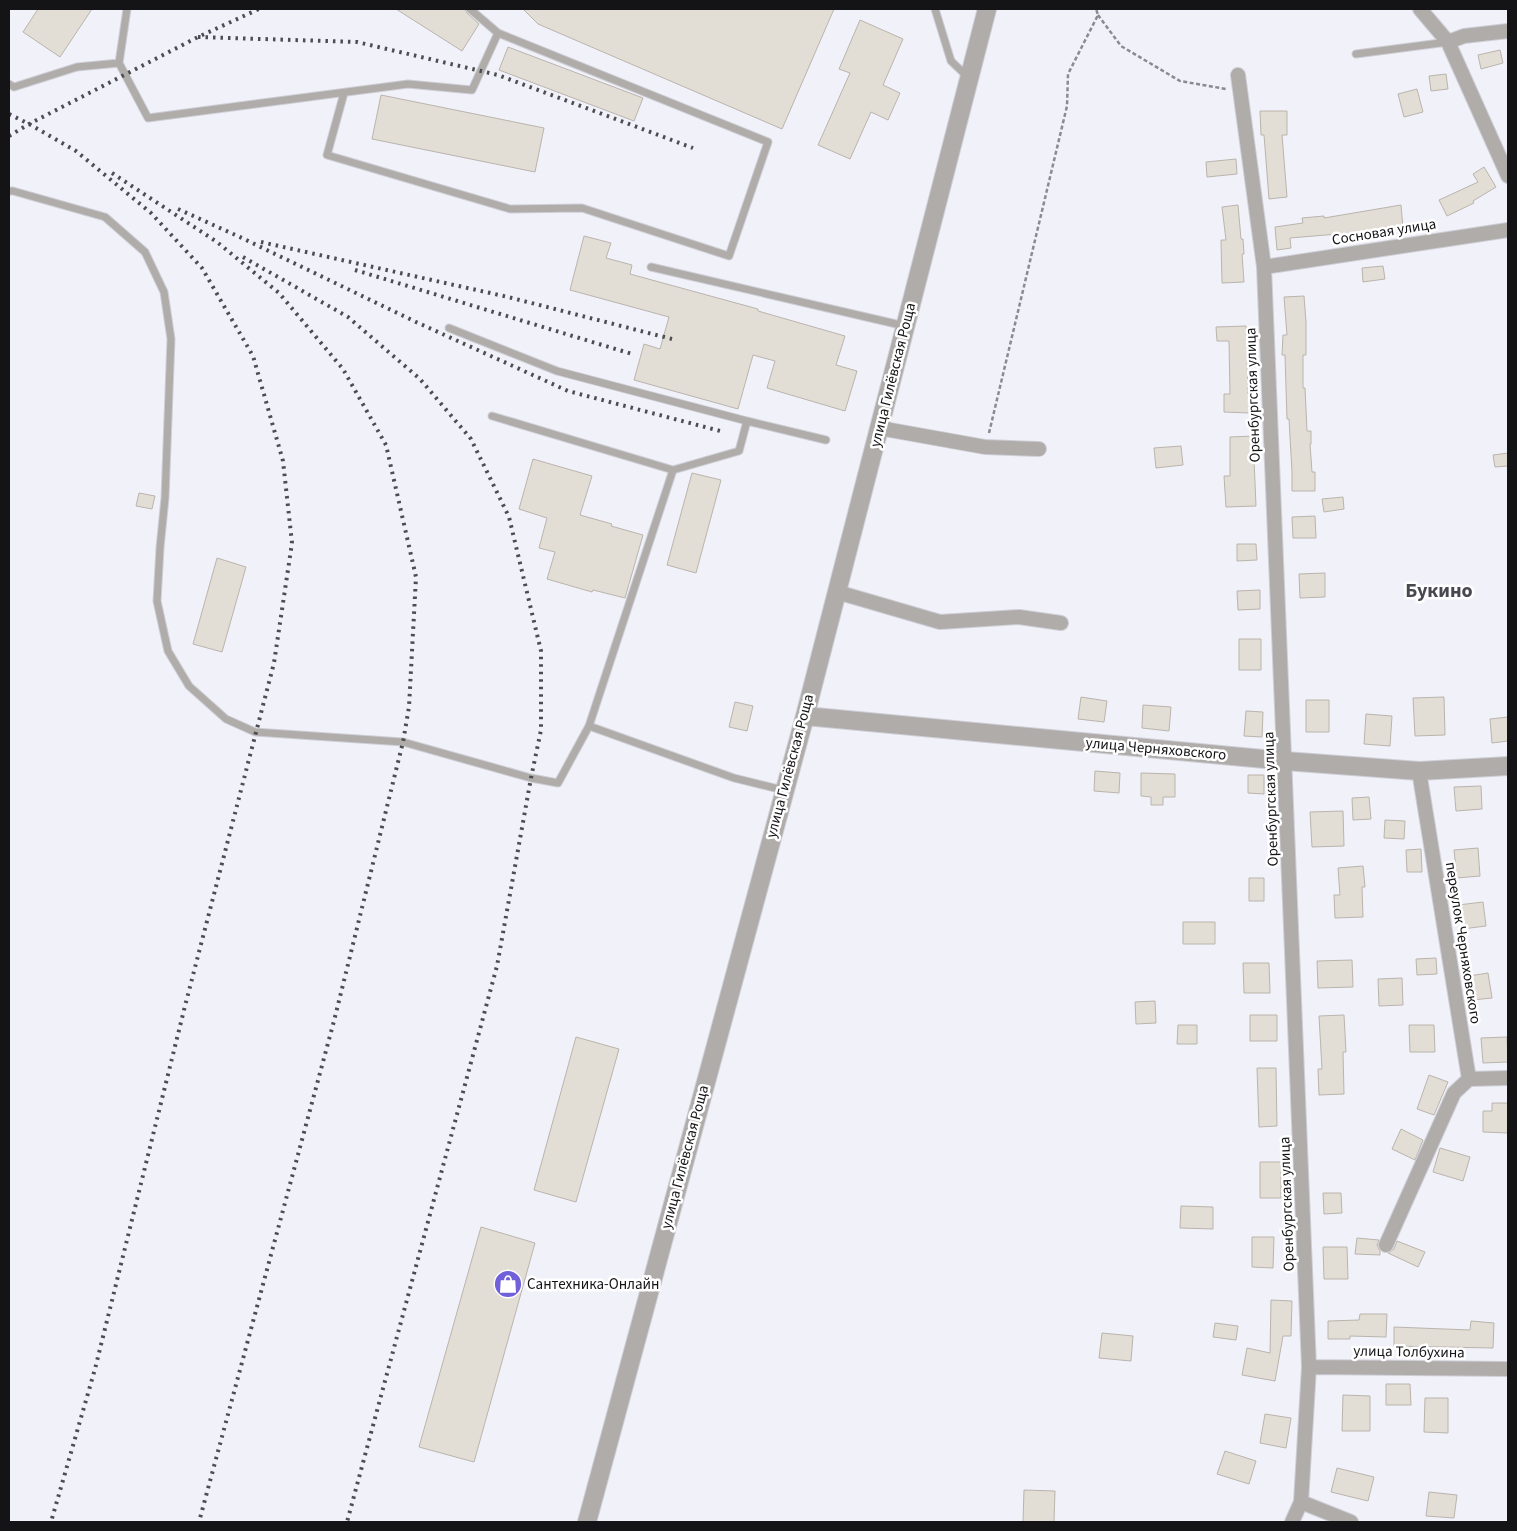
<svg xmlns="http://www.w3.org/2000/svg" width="1517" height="1531" viewBox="0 0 1517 1531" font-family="'Source Sans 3',sans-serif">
<rect width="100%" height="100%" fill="#f1f1fa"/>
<path fill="#e2ddd5" stroke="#bab4ad" d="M38 9H92L60 57 23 32Z
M396 9H465L467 13 479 24 462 51Z
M523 9H834L782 129 538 24Z
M860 20 903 39 883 85 900 93 888 120 871 112 850 159 818 145 850 73 839 69Z
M508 47 643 98 634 121 499 70Z
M1500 50 1503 63 1481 69 1478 55Z
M1446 74 1448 89 1431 91 1429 76Z
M1417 89 1423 112 1404 117 1398 94Z
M381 95 544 128 535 172 372 139Z
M1260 111H1287V135H1282L1287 197 1269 199 1264 135H1261Z
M1236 159 1237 174 1207 177 1206 162Z
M1484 167 1496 187 1473 201 1474 203 1447 216 1439 200 1478 182 1473 174Z
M1238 205 1241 239H1243L1244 254H1242L1244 282 1222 283 1221 240H1226L1222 207Z
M1401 205 1403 228 1359 233 1360 235 1339 238 1338 234 1290 238 1291 248 1277 250 1275 227 1303 223 1302 218 1324 216V218Z
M584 236 611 243 606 258 632 265 630 274 758 309V311L845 336 836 365 857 371 845 411 767 388 775 361 753 355 738 409 634 380 644 344 660 349 669 317 570 290Z
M1383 266 1385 279 1363 282 1362 268Z
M1304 296 1306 322V355H1303V388H1305L1307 431H1311V444H1310L1312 472H1315V491H1292V472L1289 419H1287L1285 355H1282L1283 335H1287L1284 297Z
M1246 326 1248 394 1250 395V413L1224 412V394H1230L1229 341H1217L1216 327Z
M1253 436 1256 506 1226 507 1224 476H1230V437Z
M1181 446 1183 465 1156 468 1154 448Z
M1508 453V466L1495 467 1493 455Z
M533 459 592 476 580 515 612 524 611 526 643 535 625 598 593 590 592 592 547 579 555 552 539 548 547 518 519 509Z
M692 473 721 480 696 573 667 565Z
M139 493 155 496 152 509 136 506Z
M1343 497 1344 509 1324 512 1322 499Z
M1315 516 1316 538H1293L1292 517Z
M1237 544H1256L1257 560 1237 561Z
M217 558 246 567 222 652 193 644Z
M1325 573V597L1300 598 1299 574Z
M1260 590V609L1238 610 1237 591Z
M1239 639H1261V670H1239Z
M1081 697 1107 701 1104 722 1078 719Z
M1444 697 1445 735 1415 736 1413 698Z
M1306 700H1329V732H1306Z
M735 702 753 706 747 731 729 727Z
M1143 705 1171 707 1169 731 1142 728Z
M1246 711 1263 712 1262 737 1244 736Z
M1366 714 1392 716 1390 746 1364 744Z
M1508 717V741L1492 743 1490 719Z
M1095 771 1120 773 1119 793 1094 791Z
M1141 773 1175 774V797H1163V805H1151V797L1141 796Z
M1248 775H1264V794L1248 793Z
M1481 786 1482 809 1456 811 1454 787Z
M1369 797 1371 819 1353 820 1352 798Z
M1343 811 1344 846 1312 847 1310 812Z
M1385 820 1405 821 1404 839 1384 838Z
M1478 848 1480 876 1457 878 1454 850Z
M1421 849 1422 872H1407L1406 850Z
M1363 866 1365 887H1362L1363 917 1335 918 1334 895H1340L1338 868Z
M1249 878H1264V901H1249Z
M1483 902 1486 926 1462 929 1458 905Z
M1183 922H1215V944H1183Z
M1436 958 1437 974 1417 975 1416 959Z
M1352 960 1353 987 1318 988 1317 961Z
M1243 963H1269L1270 993H1244Z
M1488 973 1492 998 1472 1000 1469 976Z
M1402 978 1403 1005 1379 1006 1378 979Z
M1155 1001 1156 1023 1136 1024 1135 1002Z
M1250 1015H1277V1041H1250Z
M1344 1015 1346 1052H1343L1344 1094 1319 1095 1318 1069H1322L1319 1016Z
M1178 1025H1197V1044H1177Z
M1409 1025H1434L1435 1052H1410Z
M576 1037 619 1049 576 1202 534 1190Z
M1507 1037 1508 1062 1483 1063 1481 1038Z
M1257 1068H1276L1277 1126 1259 1127Z
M1429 1075 1448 1082 1434 1115 1417 1109Z
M1492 1103H1508V1133L1483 1132V1111H1492Z
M1401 1129 1423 1140 1415 1160 1392 1149Z
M1440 1148 1470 1157 1463 1181 1433 1172Z
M1260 1162H1281V1198H1260Z
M1323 1193H1341L1342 1213 1324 1214Z
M1181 1206 1213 1207V1229L1180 1228Z
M481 1227 535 1243 474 1462 419 1447Z
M1252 1237H1274L1273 1268 1252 1267Z
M1357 1238 1379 1240 1377 1245 1380 1251V1255L1355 1254Z
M1397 1241 1425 1252 1418 1267 1388 1253 1394 1249Z
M1323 1247H1347L1348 1279H1324Z
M1271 1300 1292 1301 1291 1336H1283L1275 1381 1242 1375 1247 1348 1270 1353Z
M1360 1314H1387L1386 1337 1350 1336V1339H1328V1321L1359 1320Z
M1471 1321 1494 1323 1493 1348 1394 1346V1327L1470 1330Z
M1215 1323 1238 1326 1236 1340 1213 1337Z
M1102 1333 1133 1336 1131 1361 1099 1358Z
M1386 1384H1410L1411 1405H1386Z
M1343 1395 1370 1396V1431H1342Z
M1425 1398H1448V1433L1424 1432Z
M1265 1414 1291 1418 1286 1448 1260 1443Z
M1225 1451 1256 1461 1249 1484 1217 1474Z
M1337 1468 1374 1477 1368 1501 1331 1492Z
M1024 1490 1055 1491 1054 1522H1023Z
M1429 1492 1457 1495 1454 1518 1426 1516Z"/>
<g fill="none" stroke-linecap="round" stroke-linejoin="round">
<defs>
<path id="service" d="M127 9 119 63 148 118 408 84 472 90 498 33 768 142 729 256 582 208 510 209 327 155 344 93
M470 9 498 33
M935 9 951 61 969 78
M1356 54 1448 42
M9 84 14 87 77 67 119 63
M9 191H13L105 217 145 252 164 292 171 339 165 498 160 548 157 601 168 651 189 686 226 719 255 732 403 742 531 778 558 783 589 726 734 778 783 790
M651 267 905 326
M449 328 557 371 747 421 739 451 673 470
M492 416 673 470 589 726
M747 421 826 440"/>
<path id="minor" d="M1420 9 1448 42 1508 176
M1448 42 1464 36 1508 31
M1238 75 1264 267 1309 1367 1301 1502 1292 1522
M1264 267 1508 230
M879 428 985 447 1039 449
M837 592 940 622 1019 617 1061 623
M1419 771 1469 1079 1508 1078
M1386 1245 1454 1093 1469 1079
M1309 1367 1508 1369
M1301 1502 1351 1522"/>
<path id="tertiary" d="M805 716 1285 761 1419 771 1508 766
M587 1522 805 716 987 9"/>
</defs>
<use href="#service" stroke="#ceced6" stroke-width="9"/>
<use href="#minor" stroke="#ceced6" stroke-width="16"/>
<use href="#tertiary" stroke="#ceced6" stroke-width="20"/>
<path stroke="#8a8a90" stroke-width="2.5" stroke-dasharray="4 2.5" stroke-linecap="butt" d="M1098 15 1121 46 1180 81 1226 89
M989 433 1067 106 1068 74 1098 15 1096 9"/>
<use href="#service" stroke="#afaca9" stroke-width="7"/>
<use href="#minor" stroke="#afaca9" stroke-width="14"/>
<use href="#tertiary" stroke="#afaca9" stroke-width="18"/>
<path stroke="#4d4d51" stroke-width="4" stroke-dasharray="2.5 5" stroke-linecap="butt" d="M198 37 357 42 498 75 693 148
M9 114 29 124 76 151 151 213 202 268 253 356 283 461 292 543 274 663 185 1006 95 1369 51 1522
M9 136 29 124 198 37 259 9
M112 173 217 242 279 293 343 369 386 445 416 577 409 707 403 742 334 1021 199 1522
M178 209 242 238 416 322 568 391 724 432
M261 242 508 297 672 339
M243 257 348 317 420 379 471 439 509 517 541 651V730L531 778 497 966 347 1522
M355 270 632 354"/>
</g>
<defs>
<symbol id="shop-disc" viewBox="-11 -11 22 22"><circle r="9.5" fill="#7060da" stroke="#fff"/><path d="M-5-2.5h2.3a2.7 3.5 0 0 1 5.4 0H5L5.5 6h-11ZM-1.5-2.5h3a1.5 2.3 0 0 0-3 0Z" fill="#fff"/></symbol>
</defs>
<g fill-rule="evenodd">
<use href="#shop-disc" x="492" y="1268" width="32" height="32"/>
</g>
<g text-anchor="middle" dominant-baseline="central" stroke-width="5" stroke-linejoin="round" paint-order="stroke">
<g font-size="15" fill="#141417" stroke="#fff">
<text transform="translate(1384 232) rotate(-9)">Сосновая улица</text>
<text transform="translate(893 375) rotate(-76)">улица Гилёвская Роща</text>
<text transform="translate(1253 395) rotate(-92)">Оренбургская улица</text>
<text transform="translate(1156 749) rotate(5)">улица Черняховского</text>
<text transform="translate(790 766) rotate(-75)">улица Гилёвская Роща</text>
<text transform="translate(1271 799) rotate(-92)">Оренбургская улица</text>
<text transform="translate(1463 943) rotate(81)">переулок Черняховского</text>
<text transform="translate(685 1157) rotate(-75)">улица Гилёвская Роща</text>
<text transform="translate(1287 1204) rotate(-92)">Оренбургская улица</text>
<text transform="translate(1409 1352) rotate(1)">улица Толбухина</text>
</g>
<g font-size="15" fill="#141417" stroke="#fff" text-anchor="start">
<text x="527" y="1284">Сантехника-Онлайн</text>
</g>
<g font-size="20" font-weight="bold" fill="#48484f" stroke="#fff">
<text x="1439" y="591">Букино</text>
</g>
</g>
<rect width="1517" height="1531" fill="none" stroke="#141417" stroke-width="20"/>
</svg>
